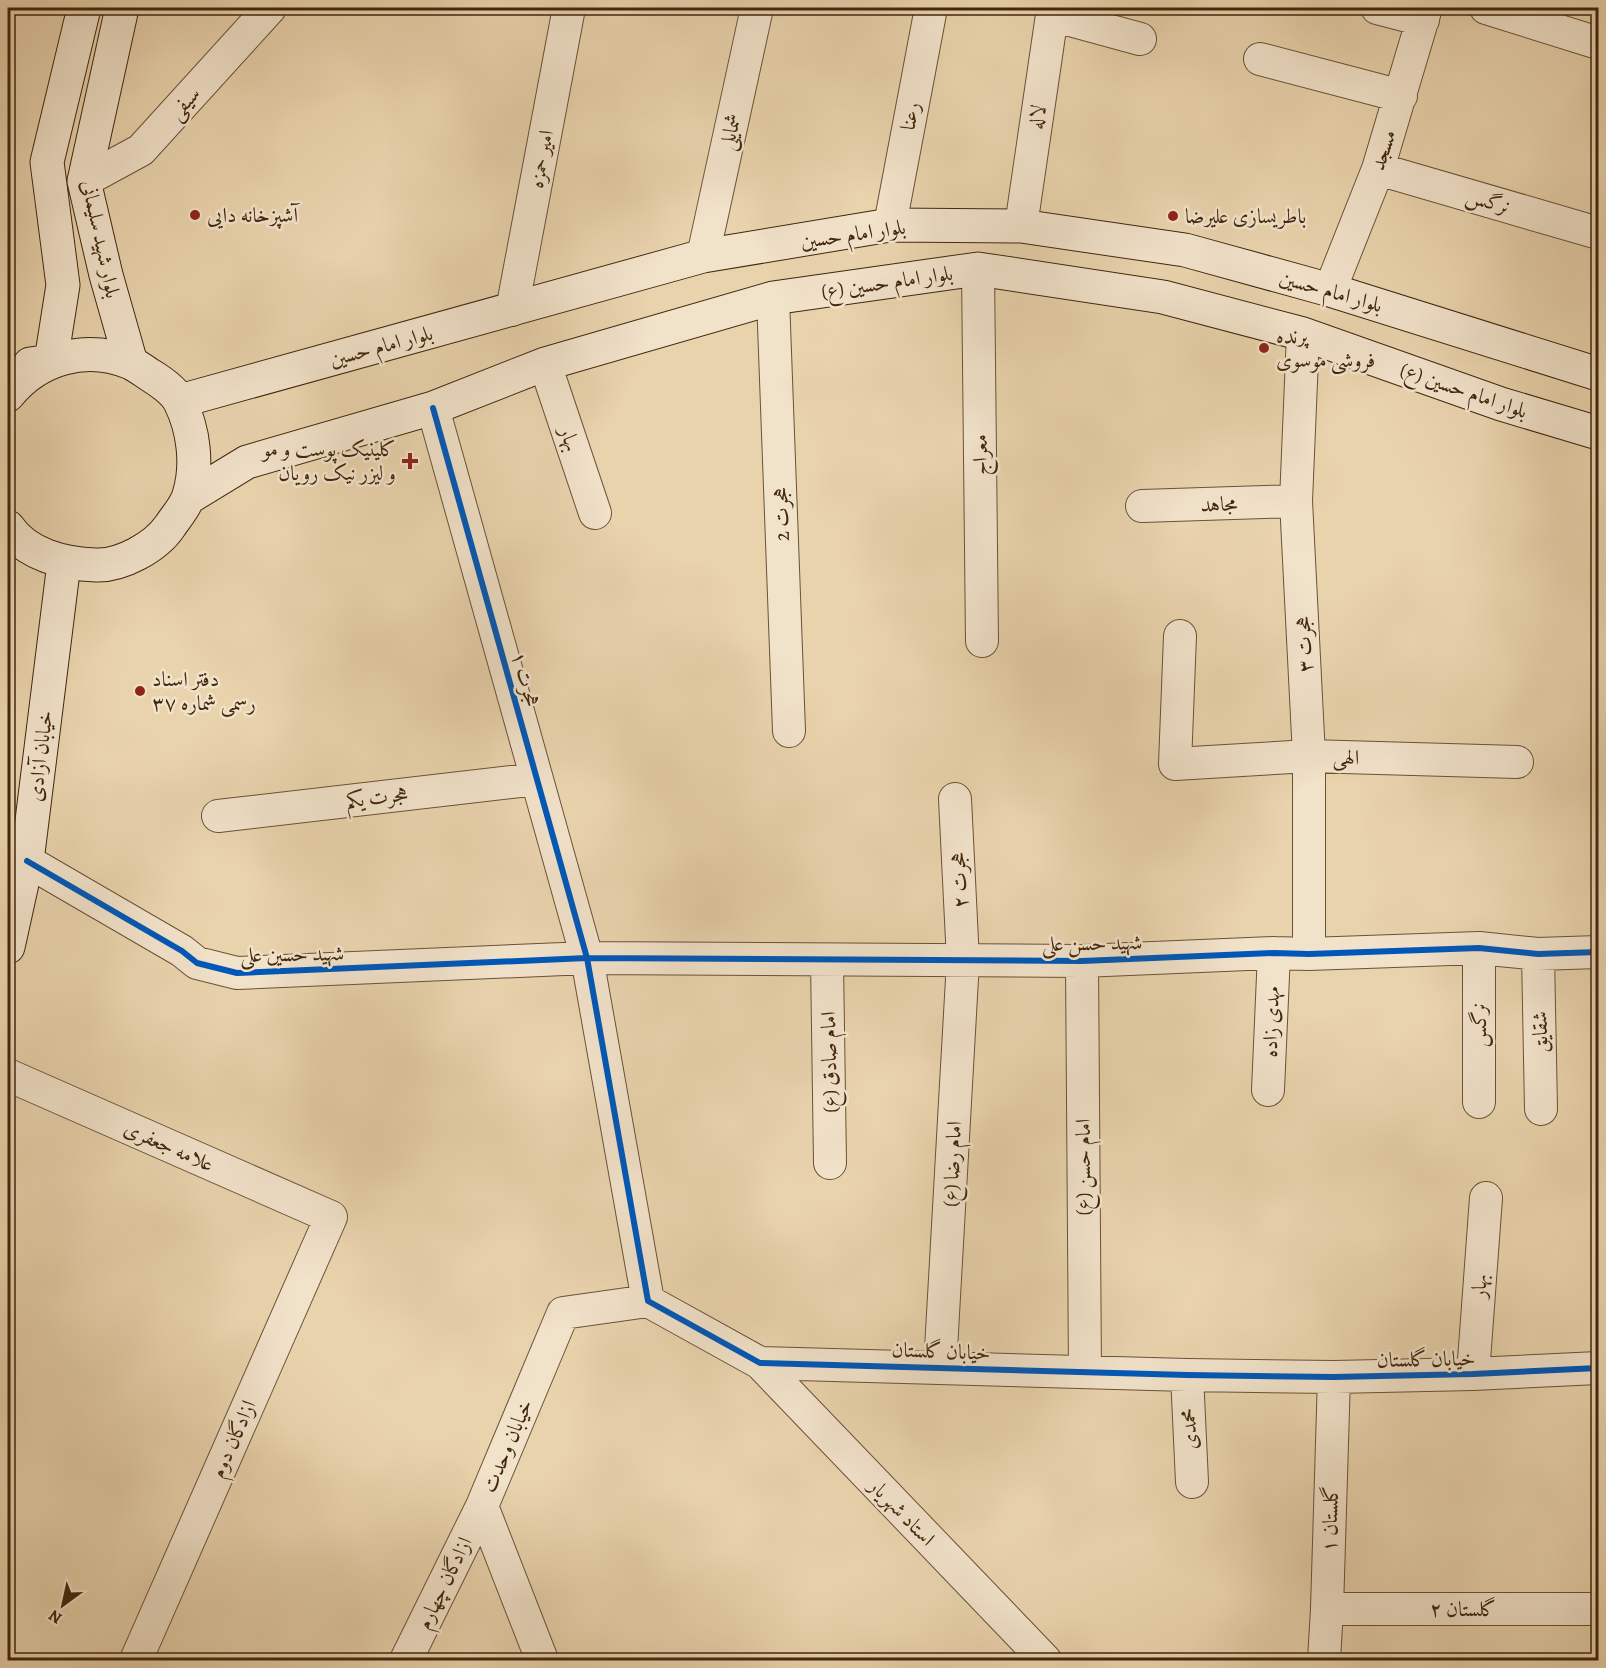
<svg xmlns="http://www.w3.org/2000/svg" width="1606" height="1668" viewBox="0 0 1606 1668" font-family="Alegreya,Amiri,serif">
<rect width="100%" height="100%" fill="#e9d3ad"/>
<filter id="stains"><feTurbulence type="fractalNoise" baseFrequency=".00333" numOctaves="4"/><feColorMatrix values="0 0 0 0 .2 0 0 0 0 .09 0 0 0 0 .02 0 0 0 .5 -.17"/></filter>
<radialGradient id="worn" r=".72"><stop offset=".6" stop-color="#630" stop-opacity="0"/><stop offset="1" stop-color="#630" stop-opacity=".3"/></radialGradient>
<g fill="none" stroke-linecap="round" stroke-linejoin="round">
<defs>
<path id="minor" d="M1377 8 1423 20
M1486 8 1598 43
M1052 15 1140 39
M1260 59 1401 96
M1378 169 1598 233
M84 181 141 150 270 8
M890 225 931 8
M1021 226 1053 8
M703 256 757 8
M978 269 982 641
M1330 290 1378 169 1426 8
M773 298 789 731
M512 310 569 8
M1303 334 1296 501 1309 756V954
M545 364 595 513
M433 408 587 958 648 1301 760 1363 1187 1375 1334 1377 1473 1374 1598 1368
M1142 506 1296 501
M1180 636 1175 764 1309 756 1517 762
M218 816 537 779
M27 861 182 951 197 963 237 973 587 958 1082 961 1274 953 1309 954 1479 948 1538 954 1598 952
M1538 954 1541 1109
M827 961 830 1163
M1082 961 1085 1372
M8 1075 331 1217 136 1660
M1268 1090 1274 953
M1479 1102V948
M760 1363 1045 1660
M940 1367 963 961 955 799
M1473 1374 1486 1198
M1187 1375 1192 1482
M1327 1609H1598
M406 1660 482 1506
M542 1660 482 1506 563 1313 648 1301
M1324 1660 1327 1609 1334 1377"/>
<path id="secondary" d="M122 8 84 181 106 275 131 363
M30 364 51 361 63 285 47 162 84 8
M8 395C38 358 86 344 131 363 137 366 144 371 150 375 160 381 175 392 180 402 194 430 198 466 189 495 186 506 176 517 170 526 156 547 121 566 96 565 64 564 27 555 8 527
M180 401 703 256 890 225 1021 226 1185 250 1330 290 1598 374
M188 498 247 462 433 408 545 364 773 298 978 269 1163 297 1303 334 1501 404 1598 433
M8 947 27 861 64 563"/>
</defs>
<use href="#minor" stroke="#6a5236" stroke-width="34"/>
<use href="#secondary" stroke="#40270e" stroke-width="35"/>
<use href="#minor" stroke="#f1e2ca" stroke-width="32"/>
<use href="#secondary" stroke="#f1e2ca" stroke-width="33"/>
<defs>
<path id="cycleway" d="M433 408 587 958 648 1301 760 1363 1187 1375 1334 1377 1473 1374 1598 1368
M27 861 182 951 197 963 237 973 587 958 1082 961 1274 953 1309 954 1479 948 1538 954 1598 952"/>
</defs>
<use href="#cycleway" stroke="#f1e2ca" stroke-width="10"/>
<use href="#cycleway" stroke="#0057b8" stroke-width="6"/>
</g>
<g fill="#8f2418" stroke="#f1e2ca" stroke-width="2">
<circle cx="195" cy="215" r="6"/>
<circle cx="1173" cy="216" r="6"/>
<circle cx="1264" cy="348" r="6"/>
<path d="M407 452h6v6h6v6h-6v6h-6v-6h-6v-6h6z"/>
<circle cx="140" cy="691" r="6"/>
</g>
<g text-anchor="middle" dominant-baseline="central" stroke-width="5" stroke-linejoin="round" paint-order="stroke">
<g font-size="21" fill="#40270e" stroke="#f1e2ca">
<text transform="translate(184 103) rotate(-48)">سیفی</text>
<text transform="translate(910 116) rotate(-79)">رعنا</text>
<text transform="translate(1037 117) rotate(-82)">لاله</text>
<text transform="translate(730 132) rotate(-78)">شمایلی</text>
<text transform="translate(1383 150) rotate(-72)">مسجد</text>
<text transform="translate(541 159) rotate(-79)">امیر حمزه</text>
<text transform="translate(1488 201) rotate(16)">نرگس</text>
<text transform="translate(853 234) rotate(-8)">بلوار امام حسین</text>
<text transform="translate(101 239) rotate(78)">بلوار شهید سلیمانی</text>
<text transform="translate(887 282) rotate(-8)">بلوار امام حسین (ع)</text>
<text transform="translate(1331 291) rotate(16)">بلوار امام حسین</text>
<text transform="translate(381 346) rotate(-15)">بلوار امام حسین</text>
<text transform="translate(1464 390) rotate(19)">بلوار امام حسین (ع)</text>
<text transform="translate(570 439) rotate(72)">بهار</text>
<text transform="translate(980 455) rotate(-91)">معراج</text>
<text transform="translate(1219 504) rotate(-2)">مجاهد</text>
<text transform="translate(781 514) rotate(-92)">هجرت 2</text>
<text transform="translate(1304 644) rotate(-93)">هجرت ۳</text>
<text transform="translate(526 679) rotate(74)">هجرت ۱</text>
<text transform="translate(40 756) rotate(-83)">خیابان آزادی</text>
<text transform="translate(1346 757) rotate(2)">الهی</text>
<text transform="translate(377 797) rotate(-7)">هجرت یکم</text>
<text transform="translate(959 880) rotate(-93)">هجرت ۲</text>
<text transform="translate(1092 943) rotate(-1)">شهید حسن علی</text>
<text transform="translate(292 954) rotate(-1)">شهید حسین علی</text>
<text transform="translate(1271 1022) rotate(-88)">مهدی زاده</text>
<text transform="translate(1479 1025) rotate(-90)">نرگس</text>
<text transform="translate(1540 1032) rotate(-91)">شقایق</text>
<text transform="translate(829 1062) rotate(-91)">امام صادق (ع)</text>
<text transform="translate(169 1146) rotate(24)">علامه جعفری</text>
<text transform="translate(952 1164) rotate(-87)">امام رضا (ع)</text>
<text transform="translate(1083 1167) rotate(-90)">امام حسن (ع)</text>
<text transform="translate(1479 1286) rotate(-86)">بهار</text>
<text transform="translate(941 1351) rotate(2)">خیابان گلستان</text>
<text transform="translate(1426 1359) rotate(-1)">خیابان گلستان</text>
<text transform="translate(1189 1429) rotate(-93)">محمدی</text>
<text transform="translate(233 1439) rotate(-66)">ازادگان دوم</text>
<text transform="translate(507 1446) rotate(-67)">خیابان وحدت</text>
<text transform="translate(902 1512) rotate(46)">استاد شهریار</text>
<text transform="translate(1330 1519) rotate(-88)">گلستان ۱</text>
<text transform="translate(444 1583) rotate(-64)">ازادگان چهارم</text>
<text x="1463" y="1609">گلستان ۲</text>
</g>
<g font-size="21" fill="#40270e" stroke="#f1e2ca" text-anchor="start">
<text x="207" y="215">آشپزخانه دایی</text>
<text x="1185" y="216">باطریسازی علیرضا</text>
<text x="1276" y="336">پرنده<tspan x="1276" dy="24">فروشی موسوی</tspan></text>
<text x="396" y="449" text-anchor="end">کلینیک پوست و مو<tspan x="396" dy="24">و لیزر نیک رویان</tspan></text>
<text x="152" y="679">دفتر اسناد<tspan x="152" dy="24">رسمی شماره ۳۷</tspan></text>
</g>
</g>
<rect width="1606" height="1668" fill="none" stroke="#e9d3ad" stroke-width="30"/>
<rect x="9" y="9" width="1588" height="1650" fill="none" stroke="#40270e" stroke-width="3"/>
<rect x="15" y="15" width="1576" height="1638" fill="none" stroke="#40270e" stroke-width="1.5"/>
<g transform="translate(63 1605) rotate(213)" stroke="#f1e2ca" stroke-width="4.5" paint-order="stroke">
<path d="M0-4.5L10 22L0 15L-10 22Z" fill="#40270e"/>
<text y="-9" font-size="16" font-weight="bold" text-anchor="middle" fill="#40270e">N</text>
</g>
<rect width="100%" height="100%" filter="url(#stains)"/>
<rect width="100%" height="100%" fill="url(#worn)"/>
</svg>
